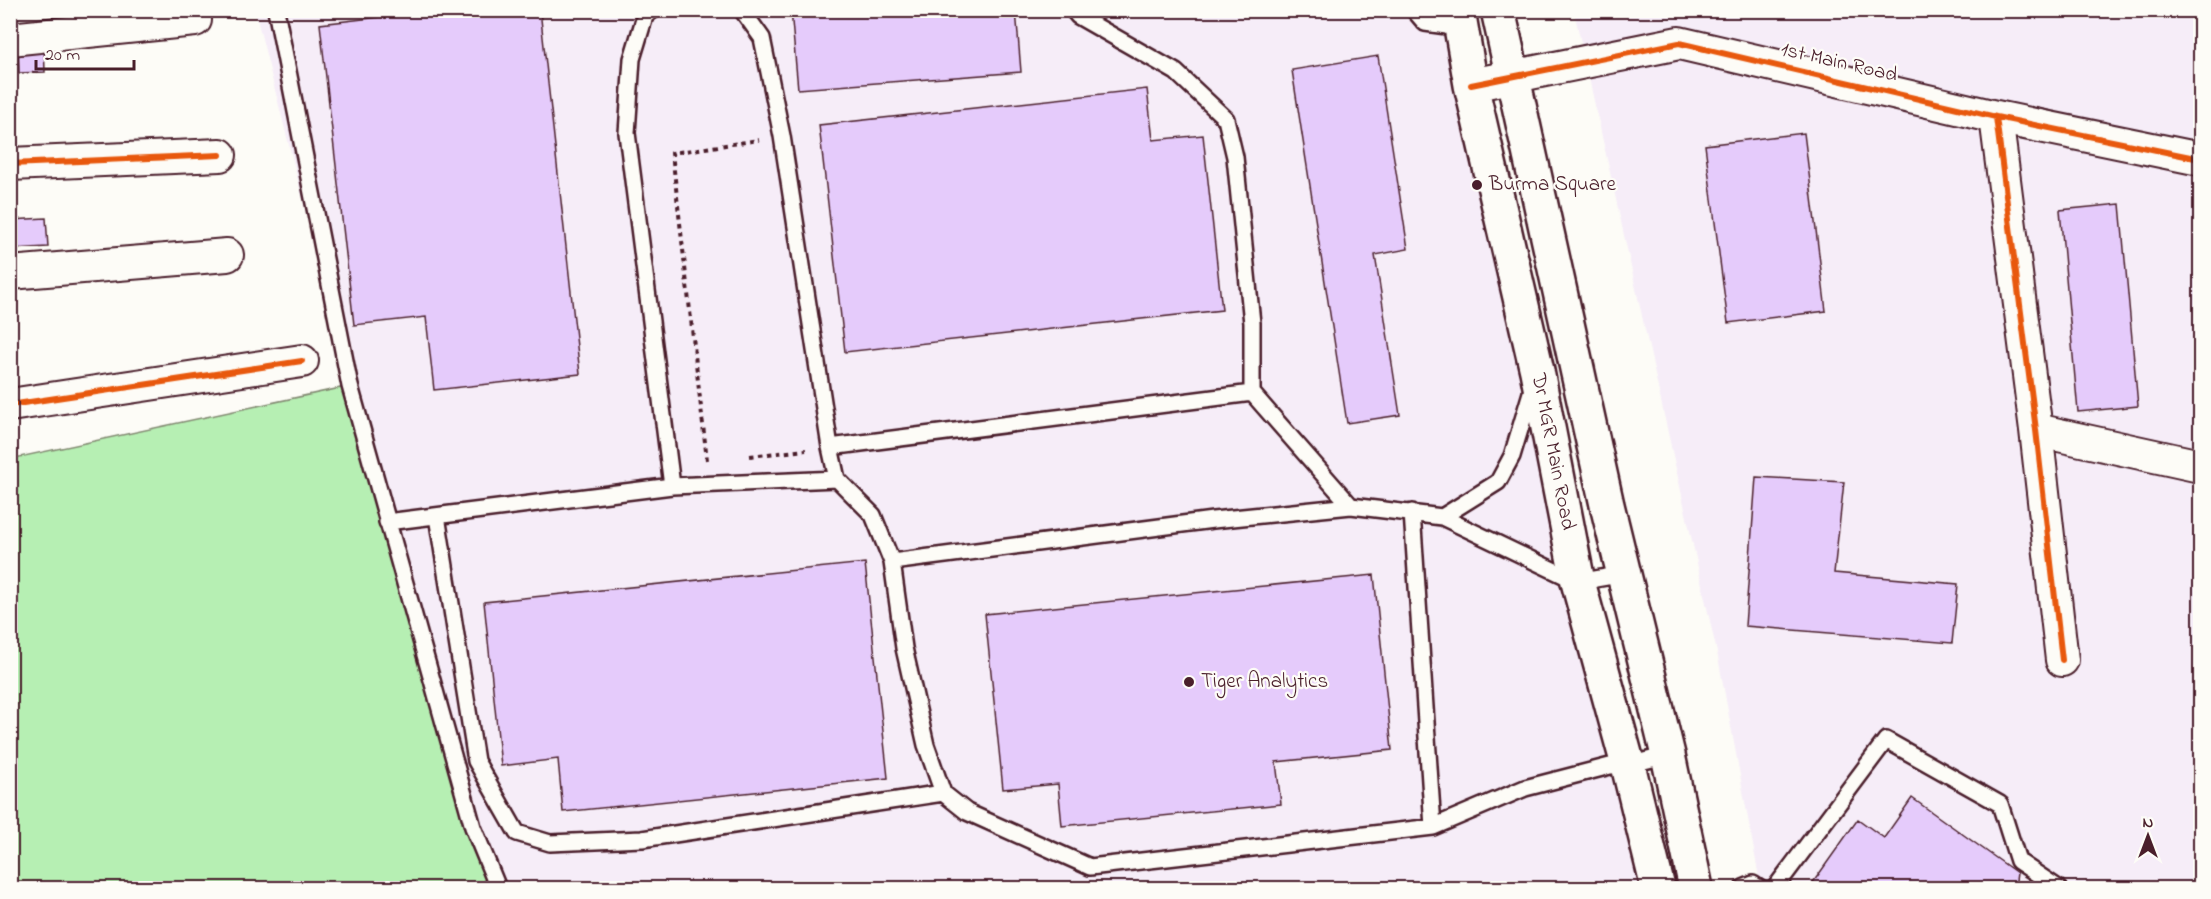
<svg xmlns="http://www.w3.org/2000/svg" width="2211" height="899" viewBox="0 0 2211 899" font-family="'Indie Flower',sans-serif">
<rect width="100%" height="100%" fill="#fdfcf7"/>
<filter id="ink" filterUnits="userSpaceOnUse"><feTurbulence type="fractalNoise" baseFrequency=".0167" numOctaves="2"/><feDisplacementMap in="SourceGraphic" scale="12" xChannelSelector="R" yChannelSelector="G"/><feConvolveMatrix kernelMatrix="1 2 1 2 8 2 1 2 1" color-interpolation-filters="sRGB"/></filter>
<g filter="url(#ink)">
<path fill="#f6edf8" d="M255 11H1447L1668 888H498L350 386Z
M1574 11H2200V888H1761L1718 657Z"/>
<path fill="#b6efb3" stroke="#80876f" stroke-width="1.5" d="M350 386 498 888H11L10 459Z"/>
<path fill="#e5cbfb" stroke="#4a1f2b" stroke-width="1.5" d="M441 10H540L580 374 434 390 426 317 354 325 320 24Z
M791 10H1016L1021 72 798 89Z
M44 43 45 72 19 73 18 44Z
M1378 56 1408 249 1375 255 1400 415 1347 423 1292 70Z
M1147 89 1153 140 1203 135 1222 310 845 352 819 125Z
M1804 133 1826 311 1728 323 1705 145Z
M2120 204 2138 406 2078 412 2060 210Z
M46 218 48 247 10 249V220Z
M1756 477 1844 482 1834 573 1958 584 1952 643 1745 626Z
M865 563 888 778 563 812 558 759 501 766 484 602Z
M1374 575 1392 750 1276 762 1281 804 1062 826 1058 784 1003 789 985 614Z
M1912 798 2017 873 2015 888H1809L1858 819 1884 838Z
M1280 883 1281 888H1257Z"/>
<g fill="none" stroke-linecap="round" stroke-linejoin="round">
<defs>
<path id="lane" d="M276 10 350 386 473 827 498 888
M653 10 645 16 632 59 627 133 672 486
M742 10 762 38 782 136 830 447 837 479 873 515 892 562 904 648 926 745 943 793 967 812 1090 867 1433 827 1525 788 1610 766 1628 765 1668 755
M1073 10 1078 16 1176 72 1226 119 1235 157 1252 323V393L1351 506
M1414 10 1425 23 1461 28
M830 447 1252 393
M1412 512 1433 827
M437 516 476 761 517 833 550 843 642 839 943 793
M1442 517 1498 482 1512 456 1533 386
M387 522 672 486 837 479
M892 562 1213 520 1351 506 1442 517 1578 582 1624 574
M1743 888 1753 884 1759 888
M1775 888 1886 740 2000 804 2018 861 2058 888"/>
<path id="street" d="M10 39 195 20
M1471 85 1679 43 1996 117 2200 159
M1996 117 2036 430 2062 660
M10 164 220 155
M10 273 227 255
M10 405 302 361
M2036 430 2200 466"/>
<g id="secondary">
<path id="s1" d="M1458 10 1471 85 1537 371 1578 582 1628 765 1658 888"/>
<path d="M1498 10 1607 505 1668 755 1696 888"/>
</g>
</defs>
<use href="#lane" stroke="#4a1f2b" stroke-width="20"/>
<use href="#street" stroke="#4a1f2b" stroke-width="36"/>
<use href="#secondary" stroke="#4a1f2b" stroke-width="38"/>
<path stroke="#4a1f2b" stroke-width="4" stroke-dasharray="4.5 4.5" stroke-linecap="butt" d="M750 456 806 450
M707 460 672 153 759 140"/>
<use href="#lane" stroke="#fdfcf7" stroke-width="15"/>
<use href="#street" stroke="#fdfcf7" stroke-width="32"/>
<use href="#secondary" stroke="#fdfcf7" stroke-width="33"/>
<defs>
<path id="cycleway" d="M1471 85 1679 43 1996 117 2200 159
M1996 117 2036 430 2062 660
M10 164 220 155
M10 405 302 361"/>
</defs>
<use href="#cycleway" stroke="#fdfcf7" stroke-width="10"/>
<use href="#cycleway" stroke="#e8590c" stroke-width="6"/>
</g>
</g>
<g fill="#4a1f2b" stroke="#fdfcf7" stroke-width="2">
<circle cx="1477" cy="185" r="6"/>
<circle cx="1189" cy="682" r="6"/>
</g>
<g text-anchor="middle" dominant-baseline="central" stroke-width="4.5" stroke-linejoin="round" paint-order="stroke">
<g font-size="21" fill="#4a1f2b" stroke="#fdfcf7">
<text transform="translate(1839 63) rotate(13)">1st Main Road</text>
<text stroke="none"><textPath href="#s1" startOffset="452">Dr MGR Main Road</textPath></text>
</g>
<g font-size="21" fill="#4a1f2b" stroke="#fdfcf7" text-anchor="start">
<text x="1489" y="185">Burma Square</text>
<text x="1201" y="682">Tiger Analytics</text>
</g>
</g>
<rect width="2211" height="899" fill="none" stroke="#fdfcf7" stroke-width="36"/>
<rect x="18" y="18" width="2175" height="863" fill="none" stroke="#4a1f2b" stroke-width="2" filter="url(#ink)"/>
<g transform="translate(2148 836)" stroke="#fdfcf7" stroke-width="4.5" paint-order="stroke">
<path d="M0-4.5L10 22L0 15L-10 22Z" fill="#4a1f2b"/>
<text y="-9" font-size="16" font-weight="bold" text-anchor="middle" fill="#4a1f2b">N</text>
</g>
<path d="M36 60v9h98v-9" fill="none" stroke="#4a1f2b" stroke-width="3"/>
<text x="45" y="60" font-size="18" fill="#4a1f2b" stroke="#fdfcf7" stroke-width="4.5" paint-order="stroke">20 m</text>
</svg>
